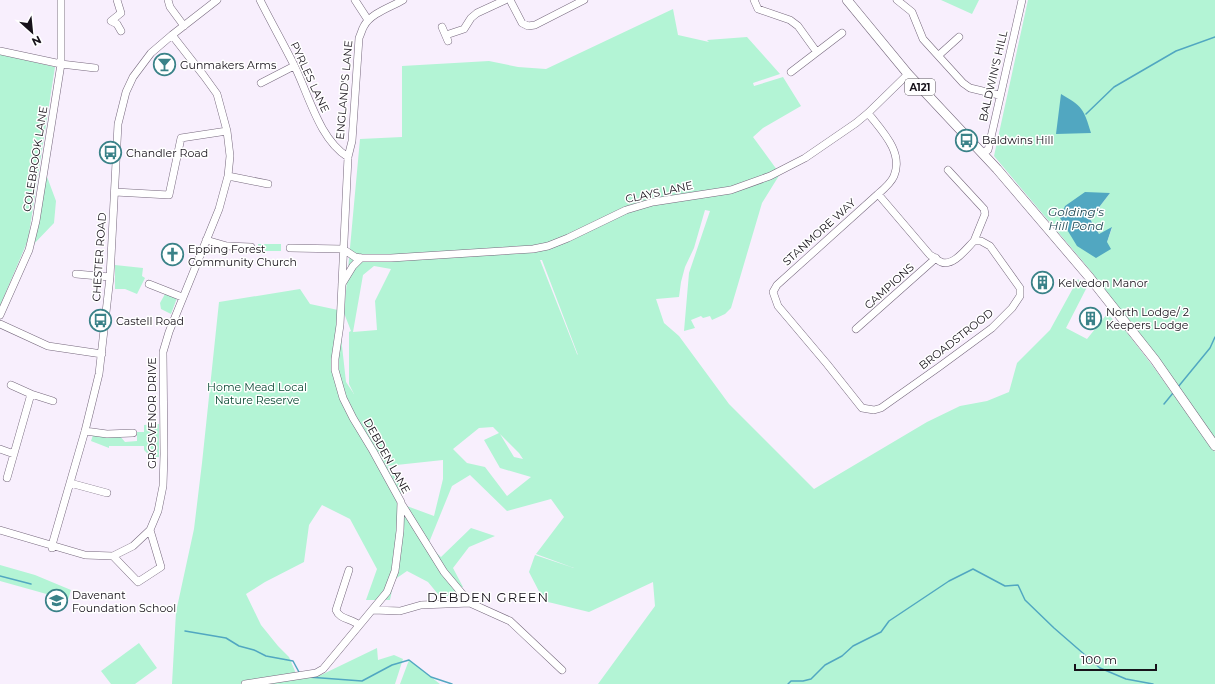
<svg xmlns="http://www.w3.org/2000/svg" width="1215" height="684" viewBox="0 0 1215 684" font-family="Montserrat,sans-serif">
<rect width="100%" height="100%" fill="#f8effd"/>
<path fill="#b3f4d5" fill-rule="evenodd" d="M941 0H979L972 14Z
M1028 0H1215V440L1119 308 1090 270 994 156ZM1110 193 1090 219 1099 234 1112 228 1107 242 1065 206Z
M673 9 678 35 709 42 707 40 747 37 780 74 753 83 754 86 783 77 801 106 763 128 753 137 780 174 762 203 731 308 725 314 712 320 710 316 703 318 701 316 691 320 695 328 684 331 689 273 710 211 705 210 694 248 685 267 681 282 679 297 656 299 664 323 679 336 729 404 814 489 927 422 960 406 987 401 1009 392 1017 363 1050 330 1078 279 1086 289 1066 328 1087 339 1107 314 1125 330 1155 369 1215 452V684H598L655 606 653 582 589 612 544 601 529 572 535 555 574 568 536 554 564 517 551 499 507 511 470 475 452 486 428 545 441 557 471 528 495 536 469 547 453 568 463 587 442 599 428 582 407 571 394 580 390 600H366L377 569 350 519 322 505 309 525 304 562 265 582 246 594 261 625 278 646 289 657 297 676 321 675 377 648 378 660 394 655 403 659 395 684H172L176 612 194 529 202 463 219 302 300 289 310 304 338 310 346 382 354 394 349 384V332L351 331 344 313 360 139 402 137V66L489 61 518 67 546 69ZM540 260H542L578 355 577 354ZM374 266 391 269 375 301 377 330 353 332 363 275ZM493 427 499 433 484 440 500 468 531 477 507 496 485 467 467 463 453 449 479 428ZM500 434 519 453 523 459 514 457ZM443 460V479L434 516 396 502 404 486 387 466Z
M0 54 55 67 28 240 0 306Z
M46 174 56 201 54 223 31 247Z
M258 244H281V251H258Z
M115 265 143 268 142 276 145 278 137 294 125 289H115Z
M165 294 177 298 171 314 161 309 160 303Z
M159 424V457H151L144 450V446H109V448L91 441 93 435H119L125 442 137 441V432H144V425Z
M0 565 35 575 71 590 68 600 0 581Z
M139 643 157 668 135 684H111L101 671Z
M409 660 440 684H400Z"/>
<path fill="#51a7c1" d="M1061 94C1082 106 1084 109 1091 133L1056 134Z
M1085 192 1110 193 1090 219 1099 234 1112 227 1107 242 1111 249 1096 258 1077 246 1060 218 1065 206Z"/>
<g fill="none" stroke-linecap="round" stroke-linejoin="round">
<path stroke="#51a7c1" stroke-width="1.5" d="M1086 114 1114 87 1176 51 1215 37
M1178 387 1210 348 1215 337
M1164 404 1173 393
M0 576 31 584
M185 631 226 638 239 646 254 650 266 656 293 661 300 674
M308 677 362 681 392 665 409 660 431 677 452 684
M788 684 791 681H803L811 679 825 665 842 656 853 646 881 632 889 621 949 581 973 569 1005 586 1018 585 1025 600 1054 628 1100 668 1126 679 1153 684"/>
<defs>
<path id="minor" d="M117 0 121 13 111 21 117 24 121 31
M168 0 170 7 184 26
M260 0C271 22 283 43 294 65 309 95 319 139 348 157
M355 0 368 20
M510 0 522 23 528 26 535 25 584 0
M754 0 758 9 790 20 798 26 816 51
M897 0 912 12 923 39 963 83 970 88 999 95
M442 27 448 41
M446 35 464 29 471 18 477 13 505 0
M0 51 61 64 95 68
M939 55 959 37
M791 72 842 33
M261 83 294 66
M868 113C881 130 904 152 894 176 891 183 884 189 878 194L777 285 773 292 778 306 827 364 862 408 874 410 881 408 939 367 992 328 1012 308 1020 296V288L990 246 981 241H974C966 249 953 267 941 262 937 260 934 257 930 255L878 194
M982 153 988 150 989 146 1022 0
M948 170 984 209 985 214 974 241
M228 176 268 184
M115 192 169 195 181 138 227 131
M206 240 227 246 251 247
M290 248 343 249 355 257 361 258H391L533 249 548 246 568 238 626 210 653 202 731 190 770 176 805 158 856 123 868 113 908 74
M76 274 110 277
M149 284 182 297
M342 284 353 266 361 258
M0 315 29 250 36 221 61 64V0
M0 324 48 346 102 354
M856 329 936 258
M11 385 31 394 53 401
M85 431 107 434 133 433
M0 449 14 454
M7 478 31 394
M70 483 107 493
M401 503 444 572 470 603
M0 530 85 555 113 556 133 546 150 530 158 511 163 486 164 454 163 352 169 332 219 209 228 176 230 156 227 131 217 94 204 76 172 35
M52 548V545L85 431 99 374 110 277 118 124 126 92 133 77 151 53 172 35 217 0
M113 556 138 582 161 567 150 530
M349 570 336 610C340 620 351 618 359 625
M373 610 400 611 421 605 470 603 510 621 562 670
M245 684 316 673 323 669 387 592 395 571 400 531 401 502 373 451 353 418 343 398 335 370V359L340 325 348 157 352 141 359 38C361 34 362 29 364 26 371 13 391 7 403 0"/>
<path id="major" d="M847 0 908 74 997 169 1090 278 1155 360 1215 446"/>
</defs>
<use href="#minor" stroke="#76687d" stroke-width="8"/>
<use href="#major" stroke="#76687d" stroke-width="10"/>
<use href="#minor" stroke="#fff" stroke-width="7"/>
<use href="#major" stroke="#fff" stroke-width="9"/>
</g>
<defs>
<symbol id="bar-ring" viewBox="-11 -11 22 22"><circle r="9.5" fill="#fff" stroke="#3a8288" stroke-width="1.5"/><path d="M-6-5H6L.8 .8V4.5H3.5V6h-7V4.5H-.8V.8Z" fill="#3a8288"/></symbol>
<symbol id="bus-ring" viewBox="-11 -11 22 22"><circle r="9.5" fill="#fff" stroke="#3a8288" stroke-width="1.5"/><path d="M-5-6H5V4H4V6H2V4H-2V6H-4V4H-5ZM-3.5-4V0h7V-4ZM-3.5 1.2v1.5H-2V1.2ZM2 1.2v1.5H3.5V1.2Z" fill="#3a8288"/></symbol>
<symbol id="church-ring" viewBox="-11 -11 22 22"><circle r="9.5" fill="#fff" stroke="#3a8288" stroke-width="1.5"/><path d="M-1.2-6h2.4v3.5h3.3v2.4h-3.3V6h-2.4V-.1h-3.3v-2.4h3.3Z" fill="#3a8288"/></symbol>
<symbol id="building-ring" viewBox="-11 -11 22 22"><circle r="9.5" fill="#fff" stroke="#3a8288" stroke-width="1.5"/><path d="M-4-6H4V6H1V3H-1V6H-4ZM-2.5-4.3h1.7v1.8h-1.7ZM.8-4.3h1.7v1.8H.8ZM-2.5-1h1.7V.8h-1.7ZM.8-1h1.7V.8H.8Z" fill="#3a8288"/></symbol>
<symbol id="school-ring" viewBox="-11 -11 22 22"><circle r="9.5" fill="#fff" stroke="#3a8288" stroke-width="1.5"/><path d="M0-5L7-2L0 1L-7-2ZM-4 1L0 2.5L4 1V4Q0 6-4 4Z" fill="#3a8288"/></symbol>
</defs>
<g fill-rule="evenodd">
<use href="#bar-ring" x="152" y="52" width="25" height="25"/>
<use href="#bus-ring" x="954" y="128" width="25" height="25"/>
<use href="#bus-ring" x="98" y="140" width="25" height="25"/>
<use href="#church-ring" x="160" y="242" width="25" height="25"/>
<use href="#building-ring" x="1030" y="270" width="25" height="25"/>
<use href="#building-ring" x="1078" y="306" width="25" height="25"/>
<use href="#bus-ring" x="88" y="308" width="25" height="25"/>
<use href="#school-ring" x="44" y="588" width="25" height="25"/>
</g>
<g text-anchor="middle" dominant-baseline="central" stroke-width="3" stroke-linejoin="round" paint-order="stroke">
<rect fill="#fff" stroke="#5d595f" stroke-width="1" x="905" y="79" width="30" height="16" rx="3"/>
<g font-size="10" font-weight="bold" fill="#17121a">
<text x="920" y="87">A121</text>
</g>
<g font-size="11" fill="#17121a" stroke="#fff" text-anchor="start">
<text x="180" y="65">Gunmakers Arms</text>
<text x="982" y="140">Baldwins Hill</text>
<text x="126" y="153">Chandler Road</text>
<text x="188" y="249">Epping Forest<tspan x="188" dy="13">Community Church</tspan></text>
<text x="1058" y="283">Kelvedon Manor</text>
<text x="1106" y="312">North Lodge/ 2<tspan x="1106" dy="13">Keepers Lodge</tspan></text>
<text x="116" y="321">Castell Road</text>
<text x="72" y="595">Davenant<tspan x="72" dy="13">Foundation School</tspan></text>
</g>
<g font-size="11" fill="#17121a" stroke="#fff">
<text transform="translate(993 76) rotate(-77)">BALDWIN'S HILL</text>
<text transform="translate(310 77) rotate(65)">PYRLES LANE</text>
<text transform="translate(344 90) rotate(-85)">ENGLAND'S LANE</text>
<text transform="translate(35 159) rotate(-81)">COLEBROOK LANE</text>
<text transform="translate(659 192) rotate(-12)">CLAYS LANE</text>
<text transform="translate(819 232) rotate(-42)">STANMORE WAY</text>
<text transform="translate(99 257) rotate(-86)">CHESTER ROAD</text>
<text transform="translate(889 286) rotate(-42)">CAMPIONS</text>
<text transform="translate(956 339) rotate(-38)">BROADSTROOD</text>
<text transform="translate(152 413) rotate(-90)">GROSVENOR DRIVE</text>
<text transform="translate(387 456) rotate(61)">DEBDEN LANE</text>
</g>
<g font-size="11" fill="#074731" stroke="#fff">
<text x="257" y="387">Home Mead Local<tspan x="257" dy="13">Nature Reserve</tspan></text>
</g>
<g font-size="12" font-style="italic" fill="#234a55" stroke="#fff">
<text x="1076" y="211">Golding's<tspan x="1076" dy="14">Hill Pond</tspan></text>
</g>
<g font-size="13" letter-spacing="1" fill="#17121a" stroke="#fff">
<text x="488" y="597">DEBDEN GREEN</text>
</g>
</g>
<g transform="translate(32 32) rotate(153)" stroke="#ffffff" stroke-width="3" paint-order="stroke">
<path d="M0-3L7 15L0 10L-7 15Z" fill="#17121a"/>
<text y="-6" font-size="11" font-weight="bold" text-anchor="middle" fill="#17121a">N</text>
</g>
<path d="M1075 664v6h81v-6" fill="none" stroke="#17121a" stroke-width="2"/>
<text x="1081" y="664" font-size="12" fill="#17121a" stroke="#ffffff" stroke-width="3" paint-order="stroke">100 m</text>
</svg>
